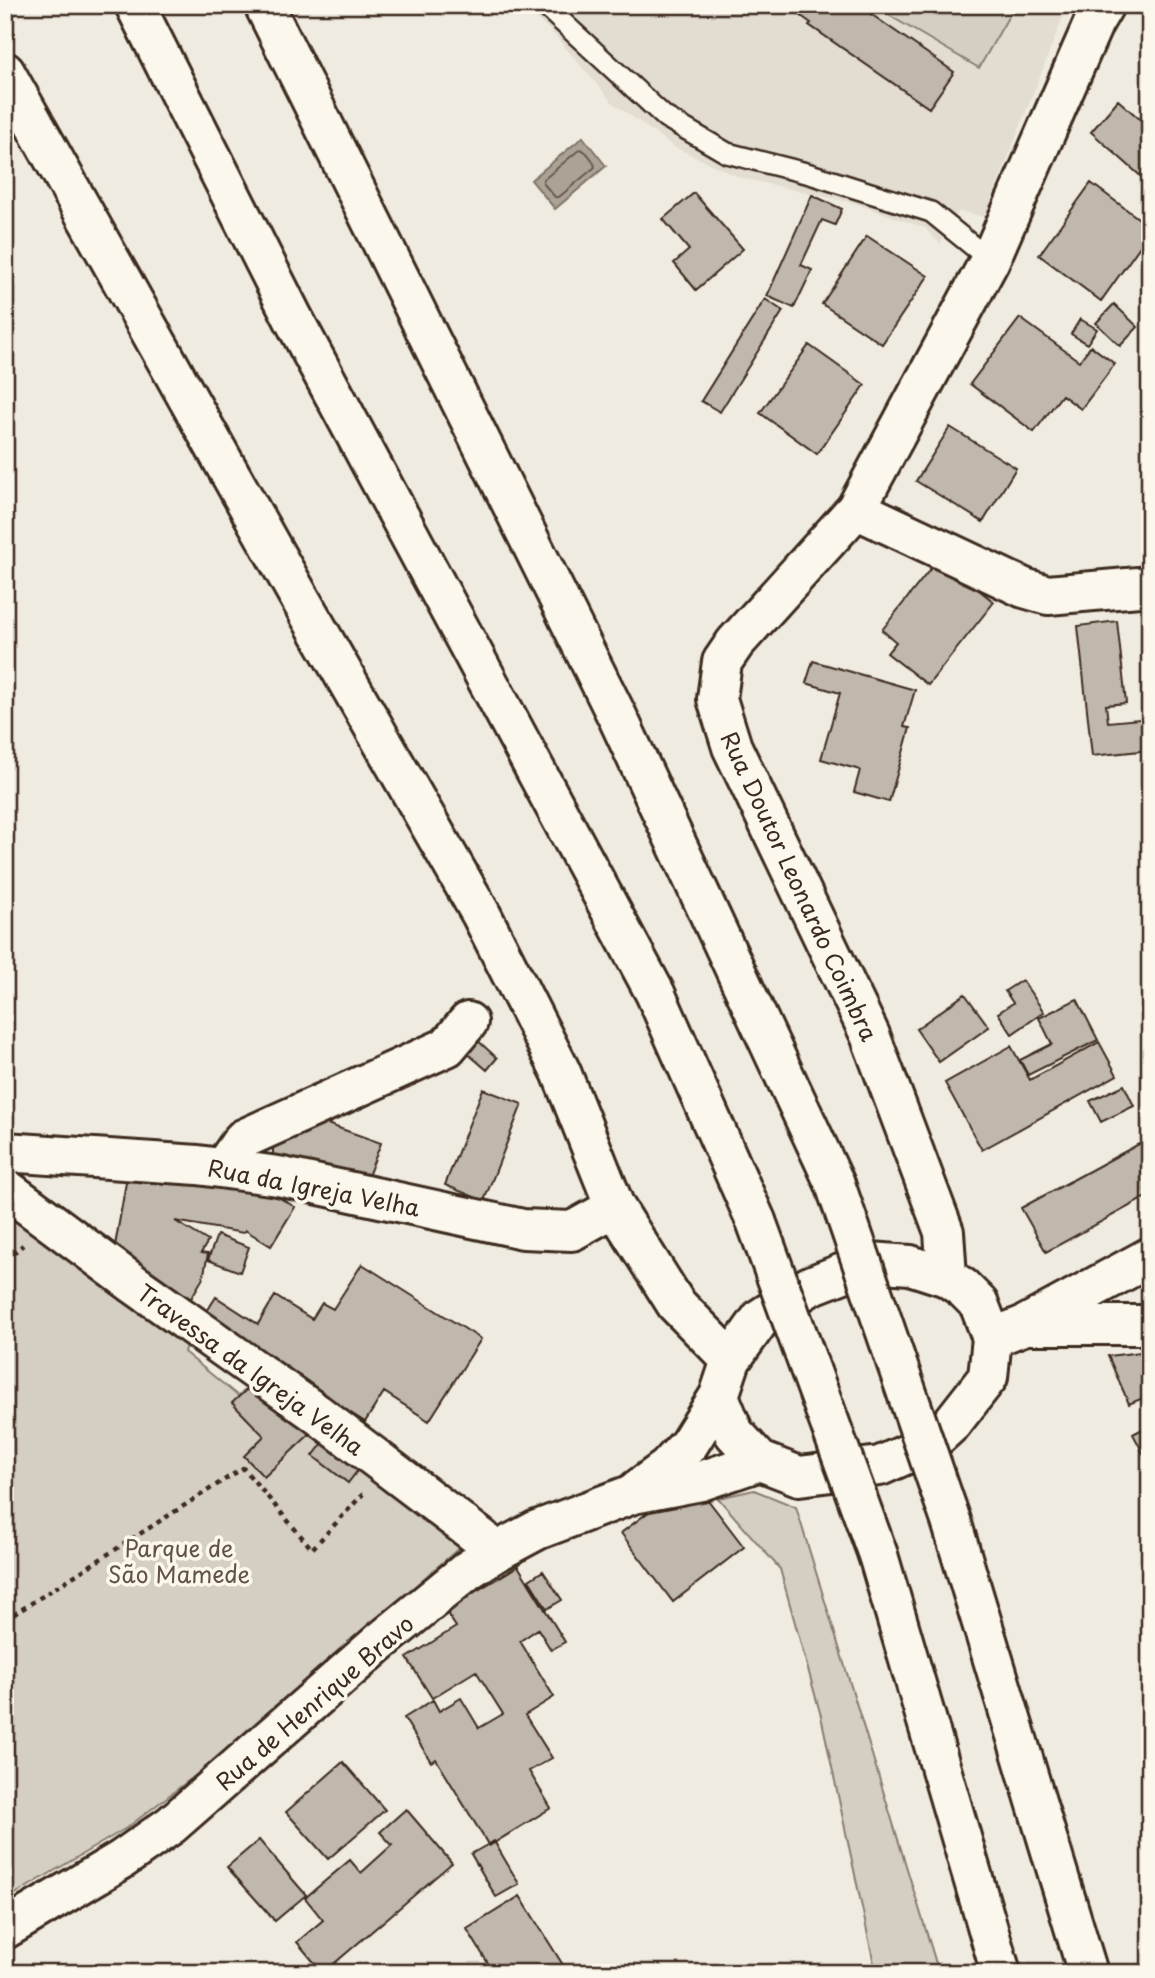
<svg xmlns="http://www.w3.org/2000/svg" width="1155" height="1978" viewBox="0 0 1155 1978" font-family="'Playpen Sans',sans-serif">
<rect width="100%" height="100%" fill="#f0ebe0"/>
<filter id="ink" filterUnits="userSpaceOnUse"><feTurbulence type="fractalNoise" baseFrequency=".0143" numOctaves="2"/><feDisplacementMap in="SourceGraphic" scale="14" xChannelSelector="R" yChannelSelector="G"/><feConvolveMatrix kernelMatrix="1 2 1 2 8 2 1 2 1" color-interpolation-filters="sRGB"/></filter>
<g filter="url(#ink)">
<path fill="#e2dcd1" d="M520 5H1070L1061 22 985 217 959 211 940 244 925 228 854 203 741 178 674 147 613 103 551 31Z"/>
<path fill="#d5cec3" stroke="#887c70" stroke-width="2" d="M890 5H1015L979 68 885 13Z
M5 1198 187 1342 184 1352 238 1396 253 1384 466 1542 209 1765 128 1827 5 1900Z
M754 1490 796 1507 939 1973H876L821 1716 780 1569 718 1498Z"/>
<path fill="#aca397" stroke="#7f7367" stroke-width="2" d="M583 137 606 166 555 209 531 180Z"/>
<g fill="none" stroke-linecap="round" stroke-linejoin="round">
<path stroke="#685a4e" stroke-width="2" d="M580 149C586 150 594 161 595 167L559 197H555L543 183V180Z"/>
</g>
<path fill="#c0b8ad" stroke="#3b2a1e" stroke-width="2" d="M786 5H868L865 10 954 72 929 108 809 25 811 23Z
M1150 9V28L1141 22Z
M1118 100 1150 128V172L1144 179 1091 132Z
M1091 183 1150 227V232L1101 301 1039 255Z
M694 193 743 249 696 290 674 263 689 250 663 219Z
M812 195 842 209 835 225 822 220 801 265 812 270 794 308 767 296Z
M867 236 928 276 882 344 822 304Z
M765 299 783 311 720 412 701 401Z
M1114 304 1138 327 1120 346 1096 323Z
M1020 318 1079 361 1091 346 1115 364 1081 409 1062 395 1034 432 970 384Z
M1080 319 1097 329 1087 344 1071 334Z
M809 345 865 385 817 454 760 413Z
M950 427 1016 468 983 522 916 481Z
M939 558 994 602 928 685 887 653 896 642 882 630Z
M1117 621 1126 703 1106 705 1108 722 1150 718V750L1092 756 1078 626Z
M813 661 915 690 904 727 910 728 889 802 854 792 860 770 821 759 840 693 806 683Z
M1022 980 1044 1012 1012 1034 998 1013 1013 1003 1005 991Z
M965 994 989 1027 939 1062 916 1029Z
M1077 999 1098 1040 1028 1075 1020 1060 1052 1044 1039 1018Z
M475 1038 497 1058 487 1070 465 1051Z
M1099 1042 1117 1075 982 1150 945 1083 1011 1046 1030 1080Z
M1124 1085 1134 1106 1101 1122 1090 1101Z
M483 1089 522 1104 484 1201 445 1185Z
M316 1120 381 1143 364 1186 273 1158V1141Z
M1150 1138V1195L1046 1252 1021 1208Z
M129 1165 242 1186 252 1192 278 1197 295 1207 271 1246 245 1230 243 1233 175 1221 208 1241 201 1253 208 1254 203 1278 186 1307 112 1263Z
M217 1235 249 1247 240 1272 208 1260Z
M362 1264 481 1339 429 1421 384 1392 365 1422 202 1319 216 1297 258 1324 275 1296 312 1319 322 1303 333 1309Z
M1150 1351V1395L1129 1404 1108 1356Z
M260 1377 311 1433 264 1477 244 1456 264 1436 232 1403Z
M1150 1425V1466L1133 1434Z
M329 1435 364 1462 348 1483 313 1456Z
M692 1479 744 1547 673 1602 621 1533Z
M518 1566 565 1642 551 1650 538 1629 520 1641 554 1697 525 1715 552 1758 529 1771 551 1808 489 1846 436 1759 431 1762 404 1718 433 1700 439 1711 461 1698 479 1728 503 1714 476 1671 432 1698 407 1658 456 1627 445 1610Z
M543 1571 562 1600 547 1609 529 1580Z
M343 1762 385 1810 328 1859 286 1812Z
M406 1809 452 1863 323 1973 297 1942 323 1920 305 1898 350 1860 361 1873 392 1845 380 1832Z
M259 1840 306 1895 275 1921 227 1867Z
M494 1841 519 1884 496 1897 471 1854Z
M520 1896 568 1973H494L467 1929Z"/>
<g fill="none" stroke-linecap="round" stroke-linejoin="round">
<defs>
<path id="lane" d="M544 5 665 117 727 153 810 174 931 212 990 260"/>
<path id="street" d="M856 509 1024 588 1048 595 1150 586
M5 1152 198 1165 278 1176 523 1229 572 1231 615 1207
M223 1168 243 1139 447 1047 468 1022
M5 1188 134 1284 316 1413 481 1538 494 1553
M947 1277 944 1232 870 1035 732 747 717 699 722 662 735 643 856 509 990 260 1094 22 1104 5
M1025 1325H1150"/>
<path id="secondary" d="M5 72 298 595 481 914 561 1072 615 1207 676 1304 731 1360"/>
<path id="primary" d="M992 1338 1025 1325 1150 1257
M637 1490 667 1468 689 1444 719 1396 731 1360 761 1318 810 1286 871 1262 910 1265 947 1277 963 1288 979 1304 992 1338 988 1377 952 1423 929 1444 880 1466 799 1476 760 1461 734 1433 719 1396
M5 1929 121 1860 171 1825 380 1642 468 1570 494 1553 537 1530 633 1494 701 1481 760 1461"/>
<path id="highway" d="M135 5 293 318 655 993 756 1221
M264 5 618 718 835 1184
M951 1521 1088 1973
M878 1555 1001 1973"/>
</defs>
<use href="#lane" stroke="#3b2a1e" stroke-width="24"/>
<use href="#street" stroke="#3b2a1e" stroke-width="44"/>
<use href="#secondary" stroke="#3b2a1e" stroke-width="44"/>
<use href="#primary" stroke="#3b2a1e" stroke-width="44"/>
<use href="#highway" stroke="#3b2a1e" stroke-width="44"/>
<path stroke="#3b2a1e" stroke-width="4.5" stroke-dasharray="5 5" stroke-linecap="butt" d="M5 1260 23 1245
M5 1620 243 1468 312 1549 363 1494"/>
<use href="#lane" stroke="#fbf7ec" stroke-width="19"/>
<use href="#street" stroke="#fbf7ec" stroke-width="38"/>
<use href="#secondary" stroke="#fbf7ec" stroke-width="38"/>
<use href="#primary" stroke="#fbf7ec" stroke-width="38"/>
<use href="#highway" stroke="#fbf7ec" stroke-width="38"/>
<defs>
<path id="highway-bridge" d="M835 1184 951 1521
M756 1221 878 1555"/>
</defs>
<use href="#highway-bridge" stroke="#3b2a1e" stroke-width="44" stroke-linecap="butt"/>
<use href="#highway-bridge" stroke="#fbf7ec" stroke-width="38"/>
</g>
</g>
<g text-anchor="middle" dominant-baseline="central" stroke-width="7" stroke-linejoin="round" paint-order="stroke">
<g font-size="23" fill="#3b2a1e" stroke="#fbf7ec">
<text transform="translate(800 886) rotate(65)">Rua Doutor Leonardo Coimbra</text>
<text transform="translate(314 1187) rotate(11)">Rua da Igreja Velha</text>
<text transform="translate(251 1369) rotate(36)">Travessa da Igreja Velha</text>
<text transform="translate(314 1702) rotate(-41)">Rua de Henrique Bravo</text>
</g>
<g font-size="23" fill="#625347" stroke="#fbf7ec">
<text x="179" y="1547">Parque de<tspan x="179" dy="26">São Mamede</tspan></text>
</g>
</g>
<rect width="1155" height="1978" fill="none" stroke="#fbf7ec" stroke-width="28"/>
<rect x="14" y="14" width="1127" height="1950" fill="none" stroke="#3b2a1e" stroke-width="2.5" filter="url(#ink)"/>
</svg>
